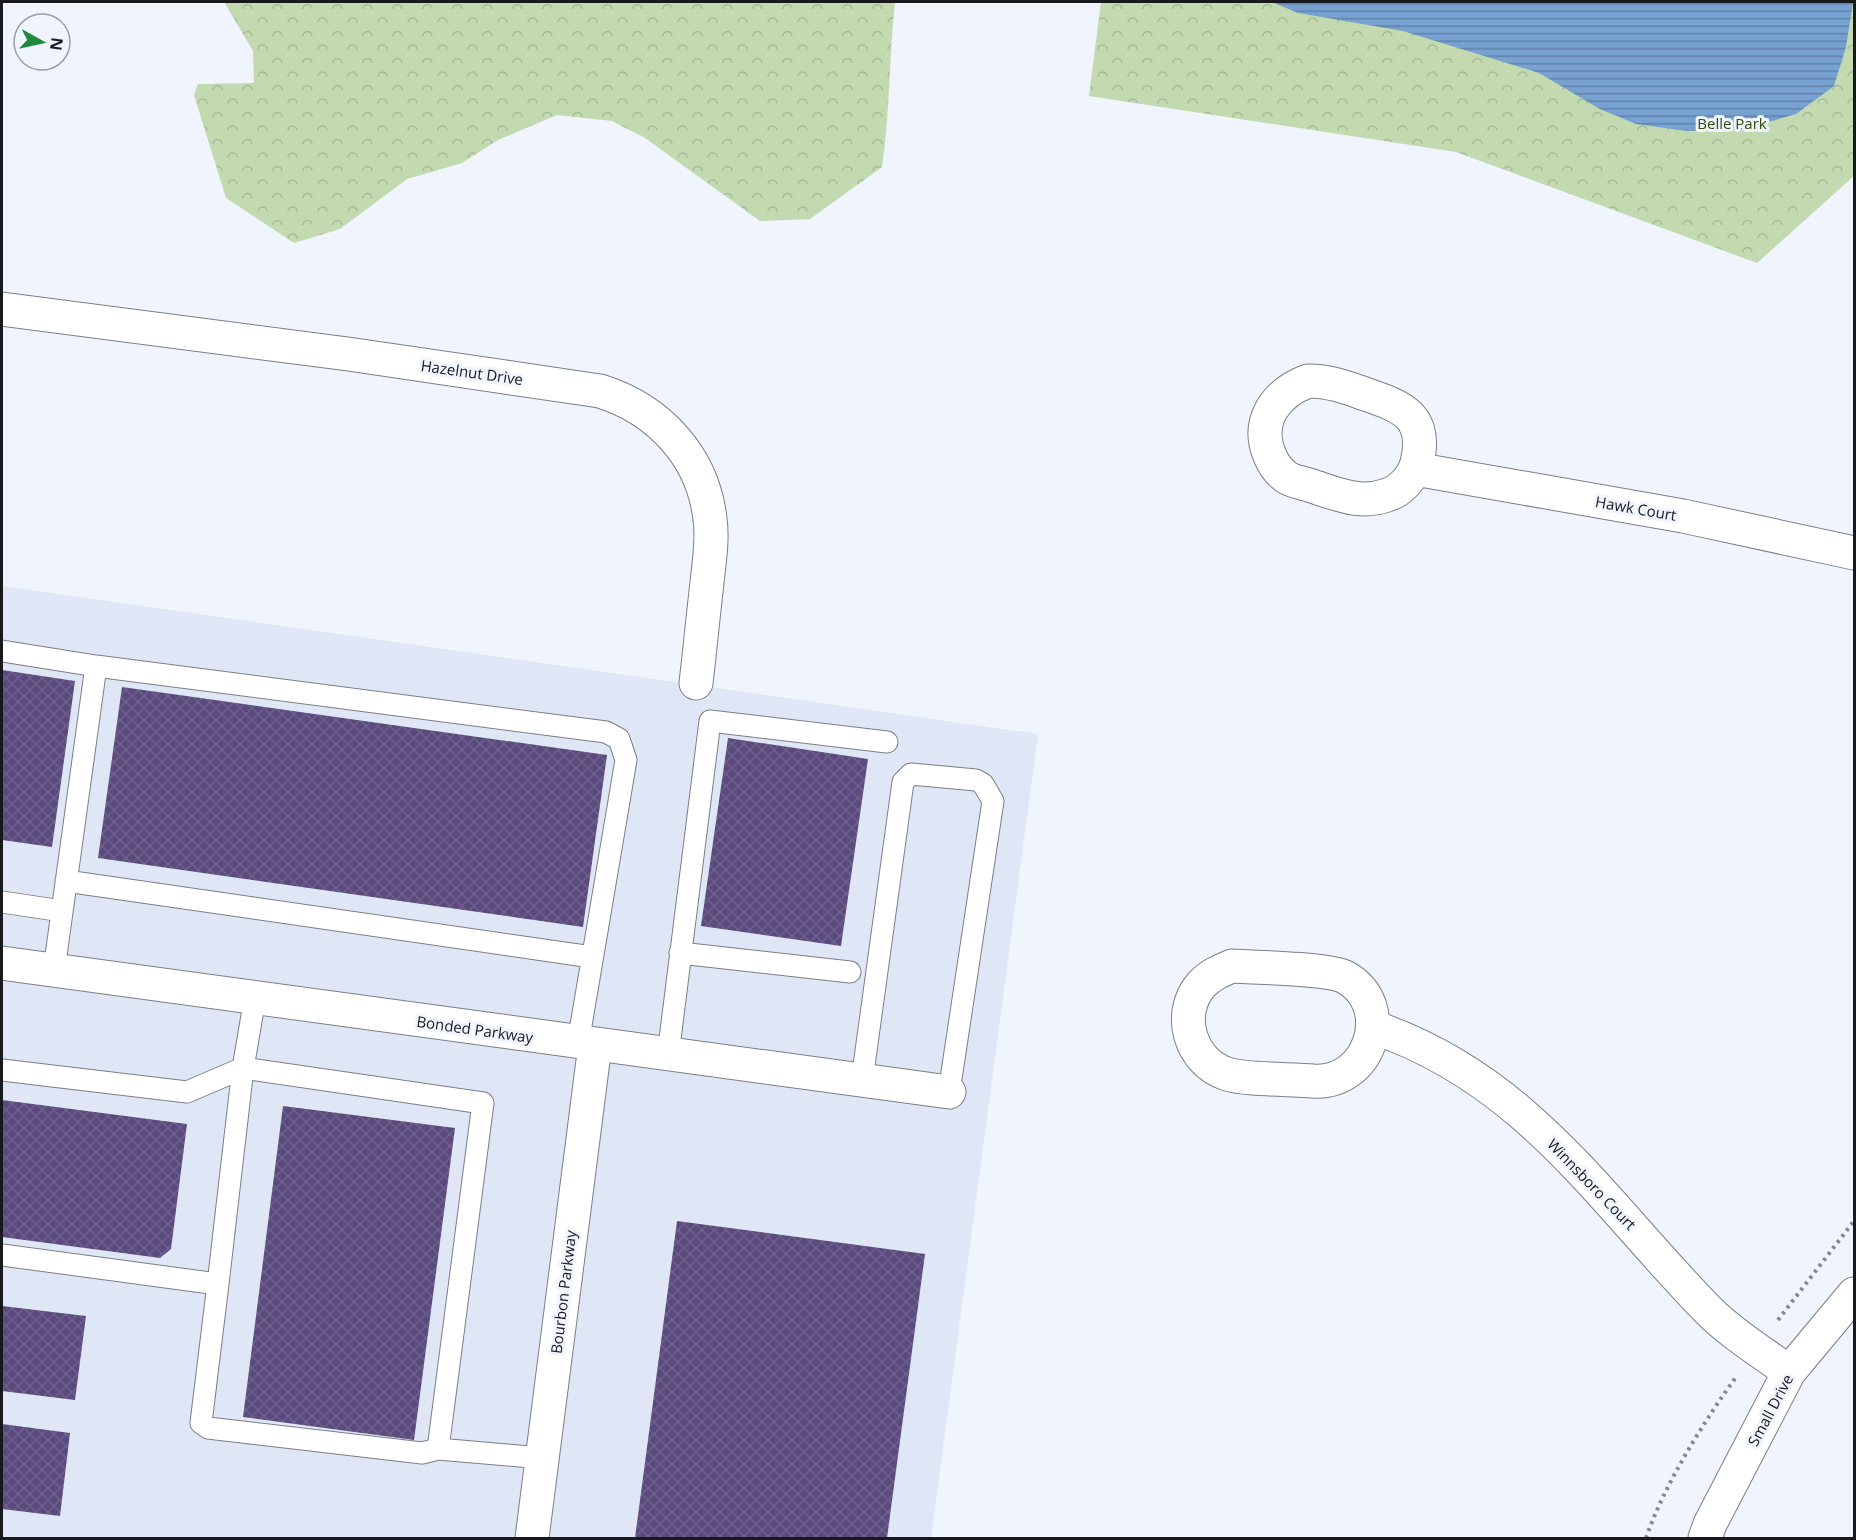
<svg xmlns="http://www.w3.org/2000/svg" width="1856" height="1540" viewBox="0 0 1856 1540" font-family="'Open Sans',sans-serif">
<defs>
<pattern id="forest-crowns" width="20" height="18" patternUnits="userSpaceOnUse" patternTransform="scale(1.5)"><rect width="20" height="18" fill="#c3d9b0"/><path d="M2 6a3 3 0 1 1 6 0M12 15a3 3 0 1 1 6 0" fill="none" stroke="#a7ba97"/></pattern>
<pattern id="water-rules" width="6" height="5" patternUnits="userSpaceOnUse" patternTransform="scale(1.5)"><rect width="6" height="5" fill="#76a1d1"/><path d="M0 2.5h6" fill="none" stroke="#6082a9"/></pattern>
<pattern id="building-cross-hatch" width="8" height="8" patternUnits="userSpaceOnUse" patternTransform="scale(1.5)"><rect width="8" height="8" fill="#5b4a7e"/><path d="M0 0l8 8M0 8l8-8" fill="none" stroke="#6e608a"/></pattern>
</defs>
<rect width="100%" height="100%" fill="#eff4fd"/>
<path fill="#dfe7f7" d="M2 586 1038 734 931 1538H2Z"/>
<path fill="url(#forest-crowns)" d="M224 2H895C889 57 890 112 882 167L810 219 760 221 645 138 612 121 557 115 498 140 462 163 407 179 340 229 294 243 226 198 194 95 198 84 254 83 253 51Z
M1101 2H1854V176L1757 263 1456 152 1089 96Z"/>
<path fill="url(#water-rules)" d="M1272 2H1853L1846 47 1834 86 1796 114 1745 129 1687 131 1636 124 1600 109 1539 73 1403 31 1298 13Z"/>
<path fill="url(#building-cross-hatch)" d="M2 670 75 681 52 847 2 840Z
M122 687 607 755 583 927 98 858Z
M728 738 868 759 841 946 701 926Z
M2 1100 187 1124 171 1249 160 1258 2 1237Z
M283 1106 455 1128 414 1440 243 1417Z
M677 1221 925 1254 887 1538H635Z
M2 1306 86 1316 75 1400 2 1391Z
M2 1424 70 1433 60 1516 2 1509Z"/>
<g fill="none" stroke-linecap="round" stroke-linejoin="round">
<defs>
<path id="lane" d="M2 651 96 666 606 732 619 739 626 760 578 1043
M66 881 592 957
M2 902 62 911
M680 953 850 972
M54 970 96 666
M668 1055 710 721 887 742
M2 1070 187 1092 243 1068 483 1103 438 1449 542 1458
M862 1080 903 782 911 774 976 780 983 784 993 801 949 1092
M2 1255 218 1284 243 1068 255 998
M218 1284 201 1423 208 1428 422 1453 438 1449"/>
<path id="street" d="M2 309 348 354 600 391C658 409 703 456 710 519 713 540 709 562 707 583 703 616 700 650 696 683
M1308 381C1329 381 1346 387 1365 394 1403 407 1428 416 1417 463 1413 477 1401 491 1387 495 1361 505 1337 494 1312 486 1304 483 1293 482 1286 477 1279 472 1273 463 1270 456 1255 421 1276 393 1308 381Z
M1415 469 1683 516 1854 553
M2 963 949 1092
M1232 966C1254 967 1330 969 1345 977 1396 1005 1371 1085 1313 1081 1292 1079 1245 1080 1227 1074 1190 1062 1176 1014 1201 985 1210 975 1220 971 1232 966Z
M1373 1027C1527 1079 1601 1201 1709 1311 1732 1334 1763 1353 1789 1372
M532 1538 595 1045
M1705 1538 1710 1524 1789 1372 1854 1294"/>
</defs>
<use href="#lane" stroke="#7a7e86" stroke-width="23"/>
<use href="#street" stroke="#7a7e86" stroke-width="35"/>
<path stroke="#84878d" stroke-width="4" stroke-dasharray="3 4.5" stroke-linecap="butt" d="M1778 1320 1854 1221
M1646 1538C1664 1485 1703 1423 1736 1377"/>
<use href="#lane" stroke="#fff" stroke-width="21"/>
<use href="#street" stroke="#fff" stroke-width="33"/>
</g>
<g text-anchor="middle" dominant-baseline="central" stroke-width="6" stroke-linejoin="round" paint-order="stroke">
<g font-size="15" fill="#314b0d" stroke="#eff4fd">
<text x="1732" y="123">Belle Park</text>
</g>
<g font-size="15" fill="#17191c" stroke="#eff4fd">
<text transform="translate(472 372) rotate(8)">Hazelnut Drive</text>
<text transform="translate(1636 508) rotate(10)">Hawk Court</text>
<text transform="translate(475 1029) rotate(8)">Bonded Parkway</text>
<text transform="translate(1592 1184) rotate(46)">Winnsboro Court</text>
<text transform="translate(563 1292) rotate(-83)">Bourbon Parkway</text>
<text transform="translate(1770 1410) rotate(-62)">Small Drive</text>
</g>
</g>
<rect width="1856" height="1540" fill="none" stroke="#17191c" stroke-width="6"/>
<g transform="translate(42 42) rotate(98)"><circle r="28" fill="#eff4fd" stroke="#999ca3" stroke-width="1.5"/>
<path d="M0-4.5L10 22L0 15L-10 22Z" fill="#1f8940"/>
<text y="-9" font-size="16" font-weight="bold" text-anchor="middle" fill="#17191c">N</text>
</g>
</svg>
